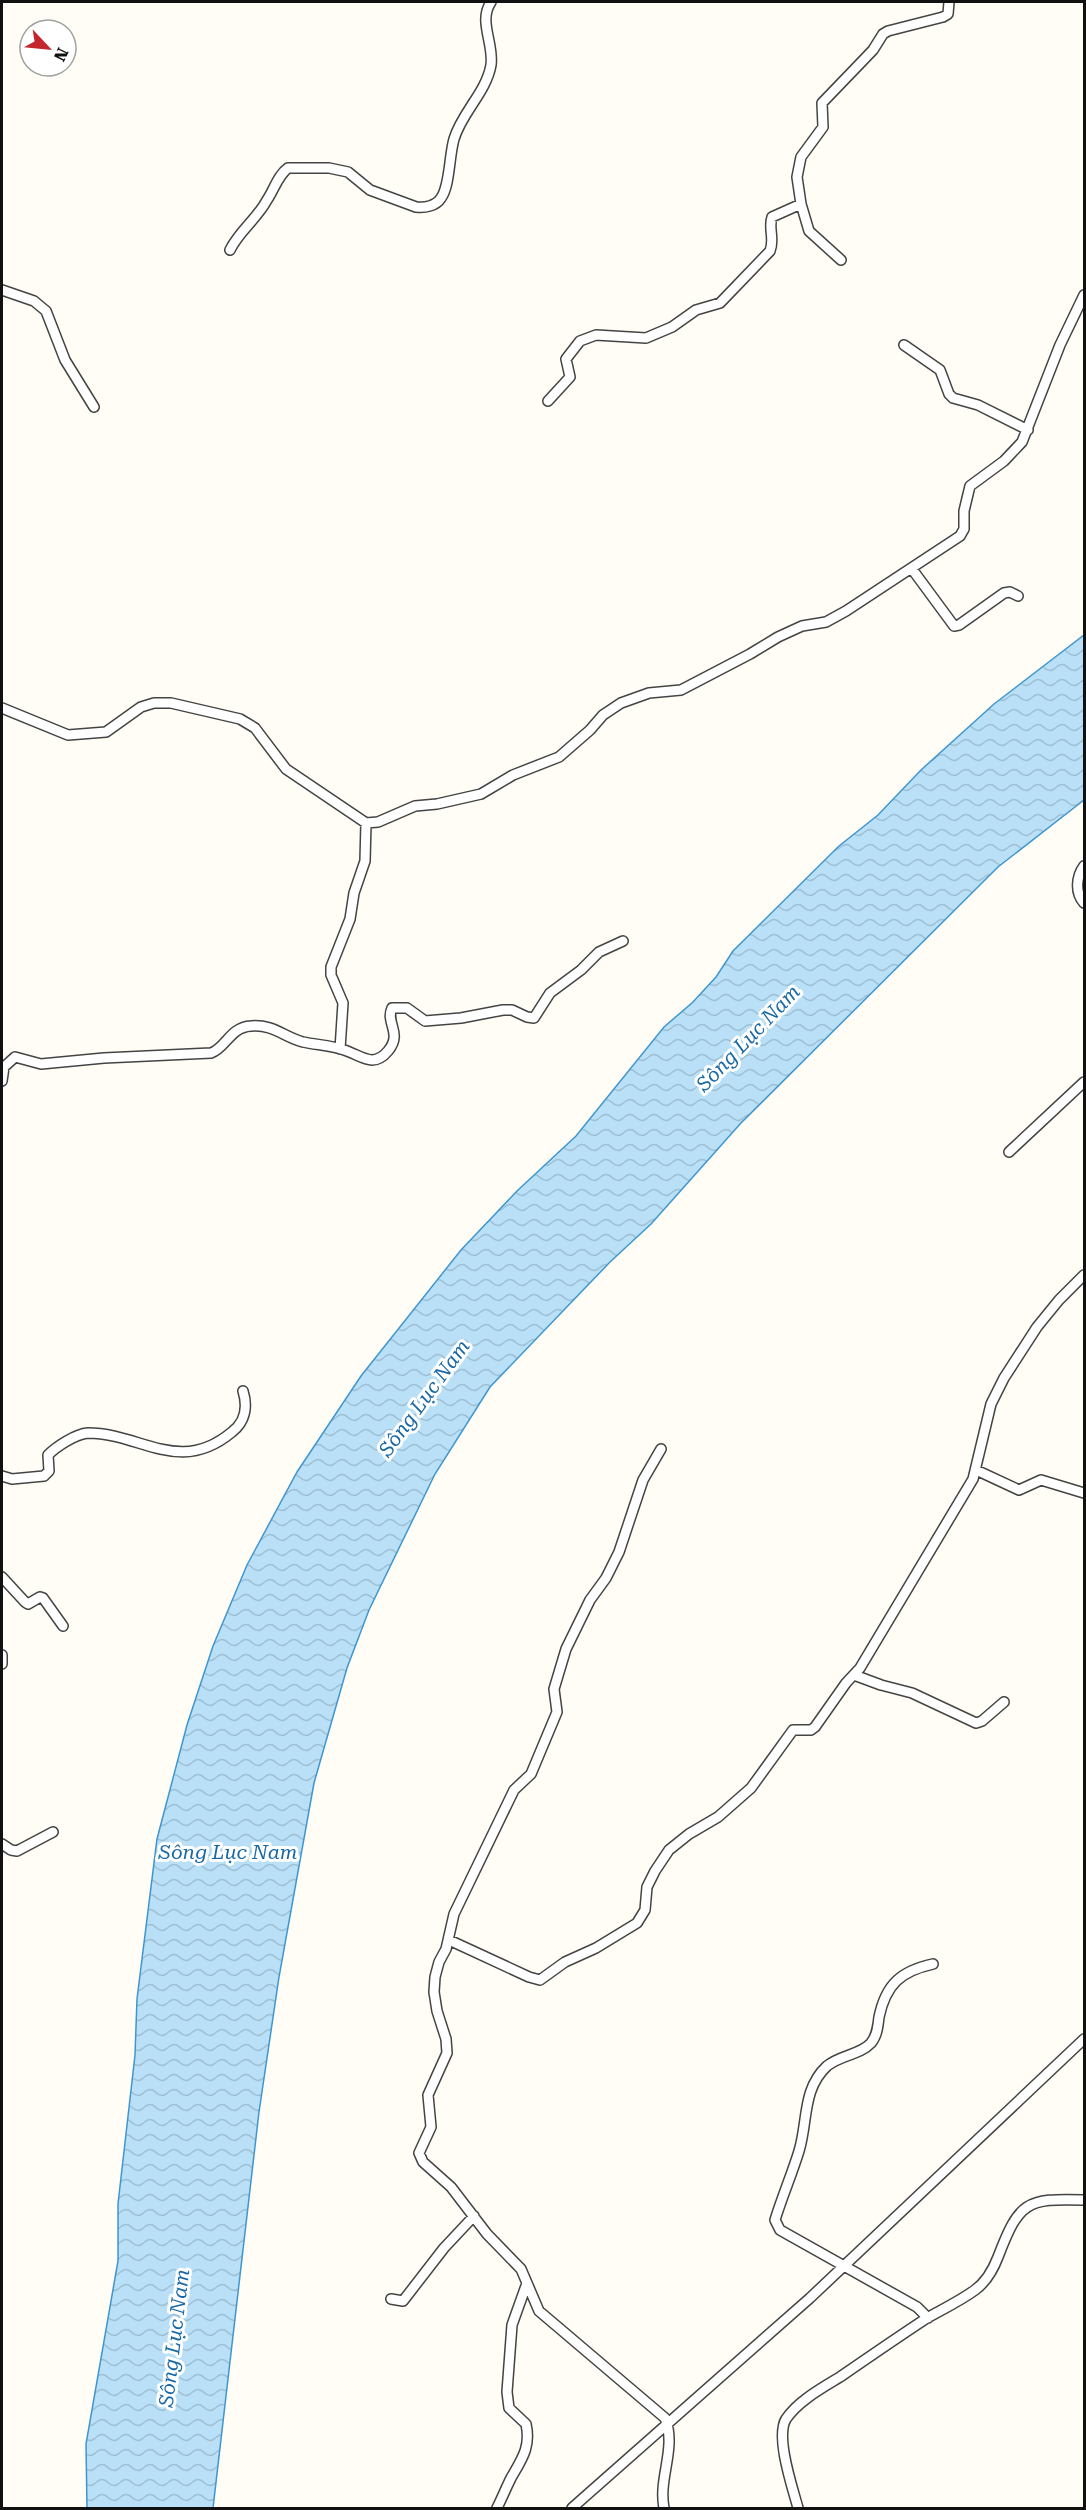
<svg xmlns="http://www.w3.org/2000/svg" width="1086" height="2510" viewBox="0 0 1086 2510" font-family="'Roboto Serif',serif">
<defs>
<pattern id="water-waves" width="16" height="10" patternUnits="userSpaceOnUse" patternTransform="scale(1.5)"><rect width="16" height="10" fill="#b9e0f7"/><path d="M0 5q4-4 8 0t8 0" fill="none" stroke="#9ebfd3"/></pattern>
</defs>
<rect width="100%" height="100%" fill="#fffdf5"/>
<path fill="url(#water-waves)" stroke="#3f96cf" stroke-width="1.5" d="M1084 635V800L998 867 741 1123 651 1224 610 1262 490 1387 435 1474 369 1610 347 1668 314 1783 279 1977 259 2112 213 2508H87L86 2444 118 2261V2204L135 2055 137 1999 157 1839 187 1725 213 1646 247 1565 297 1472 361 1376 461 1250 517 1191 576 1136 664 1027 693 1002 716 977 733 951 839 846 878 815 921 770 994 704Z"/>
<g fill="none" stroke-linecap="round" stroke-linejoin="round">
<defs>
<path id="minor" d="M230 250C239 231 257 219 267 200 274 190 278 175 288 168H329L348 172 370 190 416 207C425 208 436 206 441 198 450 186 449 156 454 139 462 112 486 93 491 65 494 43 478 21 491 2
M841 260 809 231 801 204 797 177 801 157 823 127 822 103 873 50 883 34 888 31 943 17 948 14 949 2
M2 290 34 301 46 311 65 360 94 407
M904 345 940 370 949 394 953 398 978 405 1028 430
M548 401 570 377 566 359 580 341 596 335 646 338 672 327 696 310 720 303 770 251C775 239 768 228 772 217L801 204
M912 569 954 626 959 625 1004 593 1010 592 1018 596
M2 708 68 735 106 732 141 707 154 703H171L240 719 255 728 286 769 366 823 378 822 415 806 437 804 481 794 513 775 559 757 590 730 603 715 621 703 649 693 681 690 750 654 778 637 802 626 826 622 846 611 960 536 964 529V511L970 486 1004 461 1022 442 1060 345 1084 295
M1084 866C1076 877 1075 893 1084 903
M340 1049 343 1003 331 975V967L350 919 354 893 365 861 366 823
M2 1081 4 1067 15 1057 41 1064 104 1058 211 1053C226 1048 230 1027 251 1026 273 1024 284 1037 303 1042 316 1045 331 1045 344 1050 361 1055 373 1069 388 1051 403 1033 385 1023 392 1008H407L425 1021 461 1018 503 1010H512L527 1017 534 1018 550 993 581 970 599 952 623 941
M1009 1152 1084 1082
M661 1449 643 1480 619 1552 606 1578 590 1600 566 1649 554 1689 557 1712 531 1774 514 1790 454 1914 446 1949 439 1962 435 1977 434 1992 437 2011 446 2039 447 2053 428 2095 431 2127 419 2153 423 2162 451 2187 487 2234 521 2269 539 2311 665 2418C677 2448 658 2478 664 2508
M976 1470 1019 1490 1041 1480 1084 1493
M2 1476 12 1479 44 1476 49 1471 48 1455C56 1447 75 1434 88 1433 141 1433 179 1476 232 1432 245 1422 248 1407 243 1391
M2 1577 25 1602 28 1604 40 1597 43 1598 63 1626
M2 1655V1664
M854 1675 881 1685 912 1693 976 1723 982 1721 1004 1702
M2 1844 11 1850 17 1851 53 1832
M449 1940 529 1977 540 1980 565 1962 596 1948 637 1923 645 1910 647 1887 655 1871 669 1850 689 1834 718 1817 751 1788 793 1730H811L815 1727 846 1683 860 1668 973 1479 991 1404 1004 1378 1037 1327 1059 1300 1084 1275
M391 2299 403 2301 444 2248 474 2216
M928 2318 917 2307 780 2230 775 2220C782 2197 792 2174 799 2151 808 2122 802 2089 827 2066 840 2055 860 2055 871 2043 877 2036 878 2026 879 2017 886 1984 901 1971 933 1964
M497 2508C502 2498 506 2488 511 2478 522 2459 531 2447 526 2424L509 2408 507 2392 512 2325 527 2283
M572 2508 810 2298 1084 2039
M798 2508C793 2489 775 2437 786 2419 798 2401 822 2388 840 2377 869 2357 898 2337 927 2318 943 2309 960 2301 975 2290 986 2282 993 2270 998 2257 1019 2202 1026 2198 1084 2200"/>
</defs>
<use href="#minor" stroke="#444" stroke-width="12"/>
<use href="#minor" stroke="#fff" stroke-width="9"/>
</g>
<g text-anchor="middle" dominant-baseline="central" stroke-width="6" stroke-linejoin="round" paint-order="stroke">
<g font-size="20" font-style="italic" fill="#1768a6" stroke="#fff">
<text transform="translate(748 1038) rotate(-46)">Sông Lục Nam</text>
<text transform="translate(424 1398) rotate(-54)">Sông Lục Nam</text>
<text x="228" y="1852">Sông Lục Nam</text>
<text transform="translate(174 2338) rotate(-83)">Sông Lục Nam</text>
</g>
</g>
<rect width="1086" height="2510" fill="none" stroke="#111111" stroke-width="6"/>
<g transform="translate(48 48) rotate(116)"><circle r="28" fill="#ffffff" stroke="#a0a0a0" stroke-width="1.5"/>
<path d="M0-4.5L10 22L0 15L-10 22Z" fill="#c4262e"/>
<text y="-9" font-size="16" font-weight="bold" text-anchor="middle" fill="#111111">N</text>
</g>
</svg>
